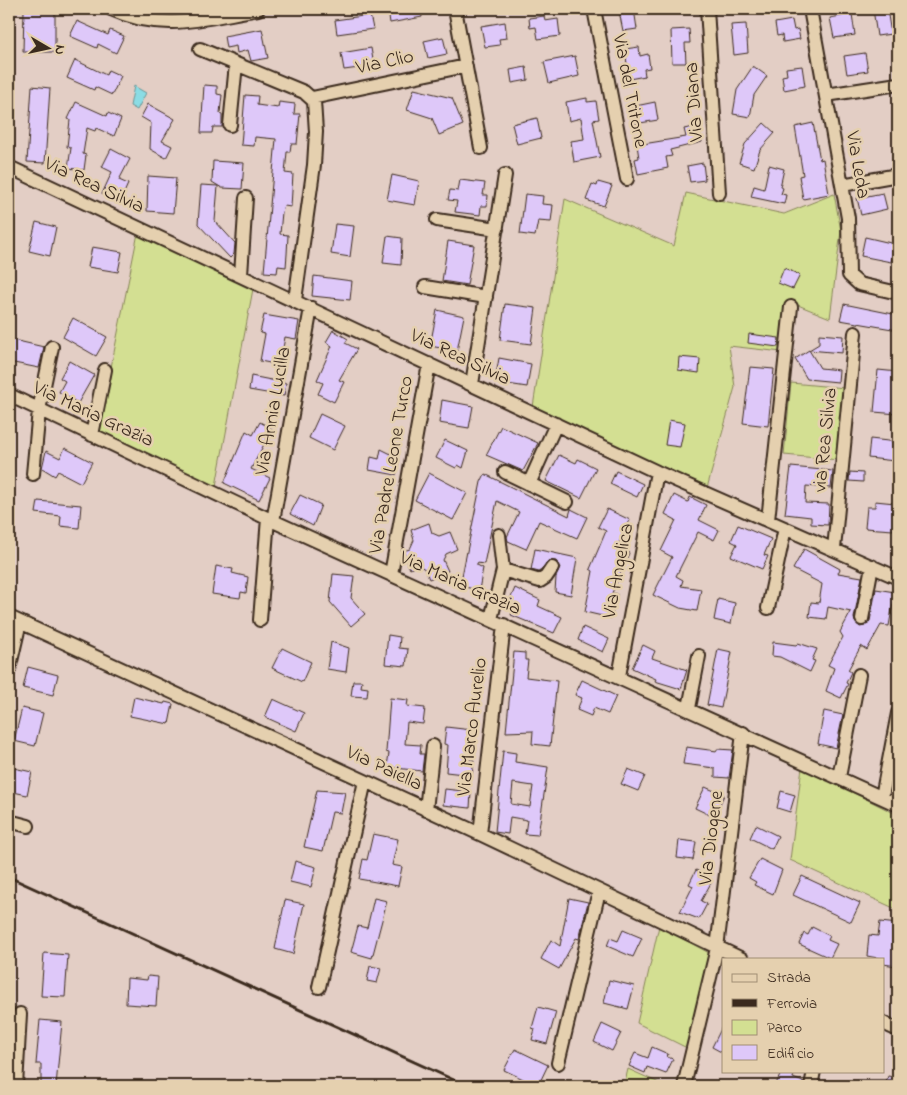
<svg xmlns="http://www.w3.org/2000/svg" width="907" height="1095" viewBox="0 0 907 1095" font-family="'Indie Flower',sans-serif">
<rect width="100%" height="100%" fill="#e3cec5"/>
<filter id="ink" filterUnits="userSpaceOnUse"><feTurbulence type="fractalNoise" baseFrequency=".02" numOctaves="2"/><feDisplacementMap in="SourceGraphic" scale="10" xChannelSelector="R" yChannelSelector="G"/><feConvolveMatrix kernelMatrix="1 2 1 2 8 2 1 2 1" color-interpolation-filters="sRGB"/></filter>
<g filter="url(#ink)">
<path fill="#d3df92" stroke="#878458" d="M686 193 784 214 834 194 841 231 830 318 788 301 782 352 729 346 735 387 707 488 533 407 565 199 674 246Z
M138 233 253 289 216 486 98 432Z
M791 383 845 388 839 460 784 455Z
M802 767 898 815V910L790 860Z
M659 926 711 954 689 1049 637 1023Z
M628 1069 666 1086H624Z"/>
<path fill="#8bdce4" stroke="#6b9595" d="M134 86 146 93 137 110 130 106Z"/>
<path fill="#dec8f9" stroke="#3b2a1e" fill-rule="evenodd" d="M388 9H421L422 17 390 23Z
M621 9H634L637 29 623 31 619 11Z
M873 9H887L891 34 877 36Z
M24 10 55 11V52H23Z
M852 14 855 35 834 38 830 18Z
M370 15 373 29 337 34 335 20Z
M544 16 545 21 558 19 560 36 538 39 536 27 530 28 529 18Z
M792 20 794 30 798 29 800 39 783 42 782 35 777 36 775 23Z
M77 21 108 35 110 30 124 36 116 53 98 44 97 48 70 36Z
M505 22 507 38 499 39 500 45 485 47 481 26Z
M746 24 748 53 734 55 731 25Z
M262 29 268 58 251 61 248 50 237 53 236 46 226 48 224 36Z
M689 29 690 43H685L686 63H672L671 30Z
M443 37 447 54 428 58 424 41Z
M639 47 640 56 648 54 650 68 644 69 645 76 629 79 625 49Z
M371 48 374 66 344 70 341 53Z
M865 53 868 71 847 74 844 56Z
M575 56 579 76 549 83 544 62Z
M75 60 106 75 108 70 121 76 112 95 95 87 94 90 67 78Z
M753 66 767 76 754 95 750 117 733 114 737 90Z
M802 66 805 86 784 90 782 76 787 75 786 68Z
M526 67 528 80 512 83 510 70Z
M204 85 217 86V94L222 95 220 113 222 114V127H213L212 133H201Z
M32 86 50 88 45 163 27 162Z
M414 89 452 98 463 125 439 135 432 118 407 110Z
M245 95 258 96 257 105 278 108 279 102 295 104 294 114H300L297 144H291L290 152H287L285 173 293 174 291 207 284 206 282 212 280 234 288 235 287 254 286 267 278 266 277 273 264 272 276 139 255 137 254 146 241 145Z
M587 98V102L596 101 599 119 593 120 600 157 574 162 571 141 584 139 581 118 569 121 566 102Z
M76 102 107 116 108 113 121 119 114 136 96 128 95 131 87 128 83 154 86 155 84 170 68 168 71 148 67 147 70 120 68 119Z
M655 102 658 120 634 124 631 107Z
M148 104 175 119 162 141 172 146 166 158 150 149 151 123 141 117Z
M537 118 541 138 517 144 512 124Z
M764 123 775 133 760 150 754 168 739 163 745 144Z
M813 123 820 160 823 159 829 194 803 199 799 176 803 175 795 127Z
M698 126 702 142 670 150 672 156 666 157 668 168 638 174 635 159 639 158 637 145 686 137 684 129Z
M111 149 130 159 119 180 128 184 120 202 102 194 112 172 102 167Z
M213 161 244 163 242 189 222 188 212 182Z
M703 163 705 180 690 182 687 166Z
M769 165 784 169 780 187 783 188 781 194 786 195 784 204 751 197 754 186 764 189Z
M392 175 419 181 415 205 387 200Z
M148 176 176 178 173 213 147 211Z
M460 180 485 183 483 195H488L487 206H481L480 215 455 212 457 201 448 200 450 190 458 191Z
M598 182 612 186 604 206 586 200 592 184 597 186Z
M201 185 218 186 215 221 235 243 234 254 230 258 198 224Z
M883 193 887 209 861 215 857 198Z
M525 194 543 196 542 204 553 205 551 222 538 221 535 236 520 234Z
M36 222 56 227 50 256 29 251Z
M335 224 354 226 350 257 331 254Z
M387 236 402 238 401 265 383 263Z
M865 237 895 244 891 262 861 256Z
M448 241 474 245 467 285 442 281Z
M92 247 122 252 118 272 88 267Z
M784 268 800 275 793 289 778 283Z
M314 276 352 281 350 300 312 296Z
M505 304 536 308 531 344 500 340Z
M844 304 898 315V330L840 320Z
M437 310 464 316 457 351 430 346Z
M264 315 299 321 296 339 285 337 280 365 260 361 265 334 260 333Z
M73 318 107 337 96 356 63 337Z
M333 330 348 339 345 343 357 349 339 380 344 382 334 402 318 394 323 383 317 380 332 346 326 342Z
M749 334 779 338 778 347 748 343Z
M819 334 843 336 842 353 809 350 819 344Z
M9 339 44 347 39 368 9 362Z
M809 350 820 368 839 370 838 382 807 379 795 359Z
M679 357 700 359 699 373 678 370Z
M499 358 531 364 527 387 495 382Z
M69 361 94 375 78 403 59 392 65 381 60 378Z
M750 367 774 369 768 426 743 423Z
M878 370 898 372V414L874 412Z
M251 376 286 383 284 396 249 390Z
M442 400 473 406 469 428 439 423Z
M320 414 345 426 333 450 309 438Z
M669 420 685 423 680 447 665 445Z
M260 422 272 429 251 469 270 478 259 500 224 483 246 431 253 435Z
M501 426 538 443 523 471 486 455Z
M870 439 897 442 895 461 868 458Z
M445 440 468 451 463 468 458 465 456 468 436 458Z
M65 448 92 462 81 483 58 471 55 476 42 468 46 451 60 458Z
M381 449 399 458 396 475 369 470 371 457 379 459Z
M559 455 576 463 578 459 596 468 581 498 546 481Z
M791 467 833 471 831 488 806 486 805 503 829 504 828 525 811 524V517L785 514Z
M616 471 643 484 637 497 610 484Z
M850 472 863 473V482L849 481Z
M429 473 467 493 453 520 415 500Z
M485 474 569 516 571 509 587 517 577 538 539 521 526 549 508 541 507 537 519 512 497 501 484 564 477 563V565L483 568 479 590 460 586 481 482Z
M300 495 321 505 313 526 290 514Z
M674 495 688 502 690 497 706 505 699 520 719 530 714 540 698 532 676 576 683 580 681 586 701 589 697 611 680 608 653 595 672 557 661 551 676 520 665 514Z
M38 501 81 505 79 528 60 526 61 516 36 513Z
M875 501 895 503 893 530 865 528 867 507H875Z
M607 509 630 520 617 547 629 553 612 593 617 594 611 618 585 612 593 571 590 569 606 531 598 527Z
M429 523 432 533 439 536 450 532 457 549 446 554 443 560 448 571 429 579 425 569 418 565 410 569 403 551 410 549 414 540 411 530Z
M738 525 771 539 764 555 768 556 762 569 731 556 737 544 731 541Z
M535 549 577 558 571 595 555 592 556 577 560 568 556 561H548L539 572 531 570Z
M804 549 840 569 838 573 862 577 854 618 855 622 860 627 865 626 870 621 876 589 895 592 889 626 881 625 867 650 861 646 848 670 851 672 846 683 848 684 841 698 826 691 834 668 828 665 843 637 840 632 851 612 828 607 826 619 809 617 811 602 819 603 822 584 793 569Z
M216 566 233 569 232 573 248 577 246 593 241 592 240 598 212 594Z
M333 574 354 576 351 598 365 614 351 626 330 602Z
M515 588 540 600 538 606 562 617 554 633 511 615 513 610 507 607Z
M718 599 735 603 731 624 714 620Z
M583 627 609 639 603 652 578 640Z
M388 635 400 637 399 648 408 649 406 666 385 664Z
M331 642 349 648 346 672 327 669Z
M773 642 796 645 798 643 817 649 812 660 815 661 810 672 780 657 772 656Z
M643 645 655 651 652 658 687 670 681 689 655 681 656 679 632 668Z
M282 648 311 662 302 682 272 668Z
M718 649 732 652 721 708 707 705Z
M514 652 525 653V660H528L526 677 557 681 550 746 532 744 533 731 506 732Z
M28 667 58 675 53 695 23 688Z
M582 680 616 696 608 714 594 708 591 716 577 710 582 698 575 695Z
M353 681H362L361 687 368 688 367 697 351 696Z
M134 697 164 704 165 702 173 704 169 724 130 716Z
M390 698 408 700 407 706 425 708 423 724 407 722 405 744 421 745 420 754H424L422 771 387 767 389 753 386 752Z
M273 699 304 713 296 731 265 717Z
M22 708 43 713 35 746 14 741Z
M824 711 843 715 836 748 818 744Z
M446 727 472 730 469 760H474L472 775 446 772 448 745 444 744Z
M686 747 717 751V749L733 750 729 778 715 777V768L683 764Z
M503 751 516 753 515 762 548 767 538 835 525 834 527 820 510 817 508 834 495 832ZM513 783 533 786 530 807 511 804Z
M9 767 32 772 27 795 9 791Z
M628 769 645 776 638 791 621 784Z
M705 787 724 795 714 817 695 808Z
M445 789 471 792 470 808 443 805Z
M317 790 345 792 341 813 332 812 323 851 304 847Z
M781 791 795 795 790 812 777 808Z
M756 825 778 836 772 849 750 838Z
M373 834 398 839 392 865 402 867 398 886 359 879 363 859 367 860Z
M679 840 696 842 693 860 677 858Z
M760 859 782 870 773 894 754 885 756 882 749 878Z
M295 861 316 867 311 887 290 882Z
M696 870 707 876 706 878 712 881 701 901 707 904 699 919 680 912 693 886 689 884Z
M802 876 860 903 851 922 793 895Z
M374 898 387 901 372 958 351 952 358 926 367 928Z
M569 898 588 902 579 939 576 938 559 969 541 959 551 940 560 946Z
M285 900 304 904 293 954 275 949Z
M880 922 898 924 897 966 883 964V959L867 956 869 935 878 936Z
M812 927 830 936 828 940 837 944 830 958 799 944 804 933 808 935Z
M623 930 642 938 633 957 607 946 610 938 618 941Z
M44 953 68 955 65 997 41 996Z
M370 966 381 968 377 983 367 981Z
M148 976 158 977 156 1006 126 1004 127 978 147 980Z
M609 980 634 986 628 1009 604 1003Z
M538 1007 556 1012 547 1044 532 1040 535 1029 532 1028Z
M40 1020 62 1022 56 1086H41V1064H36Z
M602 1024 621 1033 612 1051 594 1042Z
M723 1025V1053L712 1047Z
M652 1047 668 1054 667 1057 673 1059 666 1074 647 1067 645 1073 629 1066 635 1053 648 1058Z
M515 1049 548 1065 538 1086 504 1070Z
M782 1071 794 1074 793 1078 803 1082V1086H783L776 1084Z
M888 1076 898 1078V1086H885Z"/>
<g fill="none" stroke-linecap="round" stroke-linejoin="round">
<defs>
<path id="minor" d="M111 9C164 33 204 18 258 9
M455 9 481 148
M594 9 627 179
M707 9 719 193
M810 9 848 218 849 275 859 284 898 293
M200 49 304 92 314 101 316 132 314 165 295 300
M826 95 898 84
M312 98 466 66
M230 125 236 64
M9 167 657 472 898 578
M842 185 898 175
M437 220 497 229
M241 275 246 198
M425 287 486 297
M472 384 505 175
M9 395 273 521 898 805
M92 435 105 370
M505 472 567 502
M33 474 39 410 52 347
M529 484 556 424
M768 520 791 307
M273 521 311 308
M834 549 855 333
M503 570 540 581 546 577 552 568
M391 574 429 364
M768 608 785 528
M9 617 480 834 742 959
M491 619 503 570 499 535
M862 619 872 566
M260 620 268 518
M9 670 20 622
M619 676 657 472
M689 708 699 656
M839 777 859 675
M882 797 898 713
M426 810 433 746
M9 821 28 826
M480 834 504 625
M319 987 365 781
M883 1023 898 1030
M558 1063 599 891
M16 1086 20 1014
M684 1086 717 948 743 733
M811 1086 814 1071"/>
</defs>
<use href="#minor" stroke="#3b2a1e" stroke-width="16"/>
<use href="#minor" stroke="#e5d0af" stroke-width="12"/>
<path stroke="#3b2a1e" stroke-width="3" d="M9 877 467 1086"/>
</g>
</g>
<g text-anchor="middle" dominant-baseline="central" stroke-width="5" stroke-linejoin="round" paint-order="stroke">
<g font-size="20" fill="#3b2a1e" stroke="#e5d0af">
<text transform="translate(385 63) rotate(-12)">Via Clio</text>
<text transform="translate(629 91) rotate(79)">Via del Tritone</text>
<text transform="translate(695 102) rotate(-94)">Via Diana</text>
<text transform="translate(857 165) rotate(80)">Via Leda</text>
<text transform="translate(94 186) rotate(25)">Via Rea Silvia</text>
<text transform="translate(460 358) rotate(25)">Via Rea Silvia</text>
<text transform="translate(274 411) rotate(-80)">Via Annia Lucilla</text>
<text transform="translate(93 415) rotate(25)">Via Maria Grazia</text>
<text transform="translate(826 440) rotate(-84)">via Rea Silvia</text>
<text transform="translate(392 465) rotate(-80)">Via Padre Leone Turco</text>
<text transform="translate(619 571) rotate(-79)">Via Angelica</text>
<text transform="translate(460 584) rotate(24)">Via Maria Grazia</text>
<text transform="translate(473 727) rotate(-83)">Via Marco Aurelio</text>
<text transform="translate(384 769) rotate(25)">Via Paiella</text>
<text transform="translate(712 838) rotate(-83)">Via Diogene</text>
</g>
</g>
<rect width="907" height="1095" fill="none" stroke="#e5d0af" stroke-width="30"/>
<rect x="15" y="15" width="877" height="1065" fill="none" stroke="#3b2a1e" stroke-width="2" filter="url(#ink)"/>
<rect x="722" y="958" width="162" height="115" fill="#e5d0af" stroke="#a18e75"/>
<rect x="732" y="974" width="25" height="8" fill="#e5d0af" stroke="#a18e75"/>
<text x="767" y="982" font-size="15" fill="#3b2a1e">Strada</text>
<rect x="732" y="999" width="25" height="8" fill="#3b2a1e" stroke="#a18e75"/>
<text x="767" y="1008" font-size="15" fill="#3b2a1e">Ferrovia</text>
<rect x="732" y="1020" width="25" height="15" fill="#d3df92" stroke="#a18e75"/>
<text x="767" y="1032" font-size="15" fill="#3b2a1e">Parco</text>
<rect x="732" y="1045" width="25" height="15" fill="#dec8f9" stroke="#a18e75"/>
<text x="767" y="1058" font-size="15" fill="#3b2a1e">Edificio</text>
<g transform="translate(48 48) rotate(99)" stroke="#e5d0af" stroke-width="4" paint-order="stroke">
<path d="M0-4L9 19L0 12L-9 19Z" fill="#3b2a1e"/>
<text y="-8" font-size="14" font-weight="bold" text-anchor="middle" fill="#3b2a1e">N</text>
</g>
</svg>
